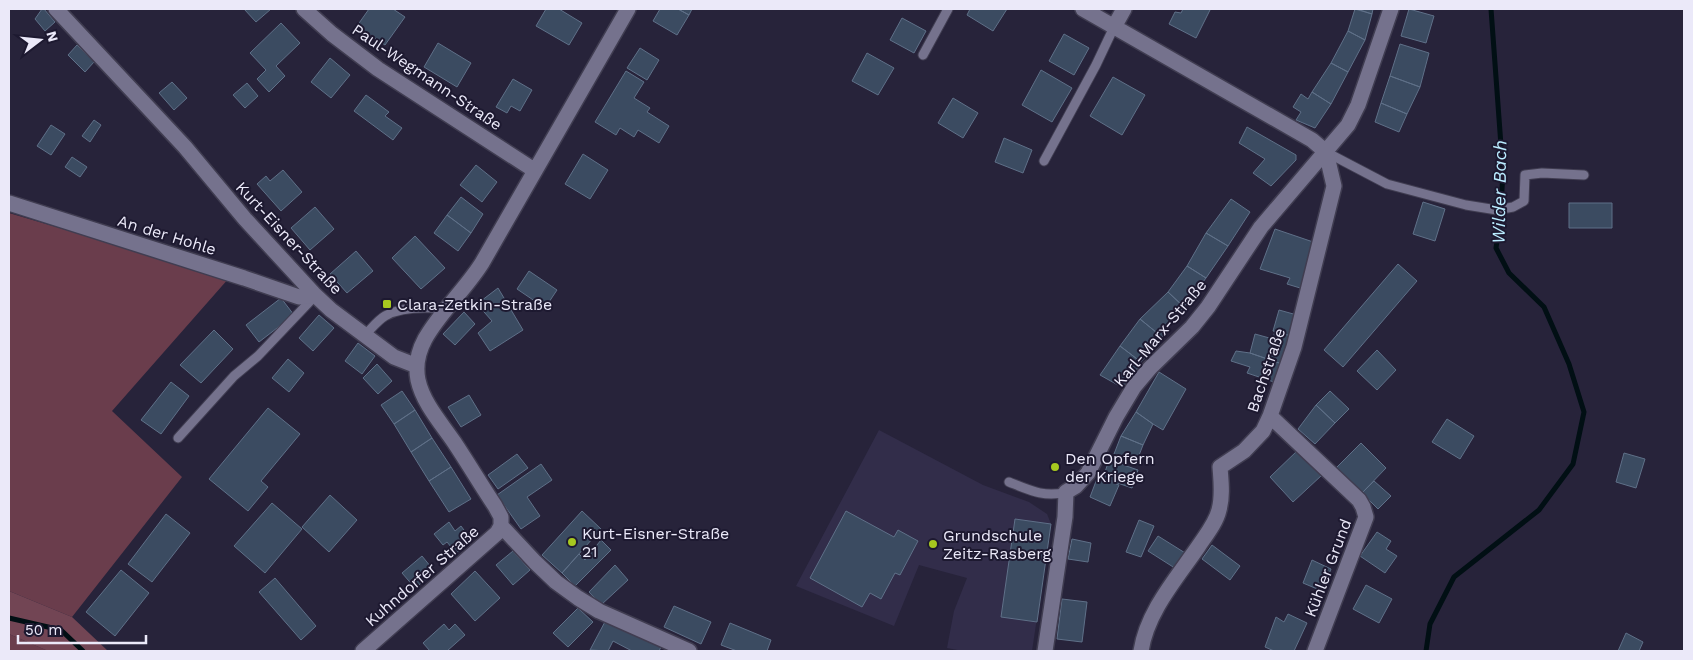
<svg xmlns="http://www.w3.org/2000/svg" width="1693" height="660" viewBox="0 0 1693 660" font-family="'Work Sans',sans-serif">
<rect width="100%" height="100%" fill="#27233a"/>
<path fill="#322d4a" d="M879 430 983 485 1029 502 1047 514 1051 524 1032 651H963L947 648 954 611 967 578 919 565 894 626 796 586Z"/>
<path fill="#6a3d4c" d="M9 213 229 278 112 411 182 477 72 617 9 591Z
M9 634 46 650 48 651H9Z"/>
<path fill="#724554" d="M9 591 72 617 108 651H48L9 634Z"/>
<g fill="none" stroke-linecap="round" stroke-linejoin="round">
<path stroke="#010f14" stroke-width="5" d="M9 618 61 630 83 651
M1426 651 1430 624 1454 577 1539 510 1573 464 1584 412 1569 364 1544 307 1509 273 1496 248 1500 220 1503 173 1491 9"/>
</g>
<path fill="#3b4b61" stroke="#5f7088" d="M42 9H44L55 22 45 31 35 19Z
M244 9H271L256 22Z
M369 9H393L405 17 385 45 357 26Z
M546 9H559L582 23 569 45 536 26Z
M660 9H678L689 15 677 35 653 21Z
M678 9H692L689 15Z
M970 9H1007L993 31 967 15Z
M1183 9H1208L1210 10 1196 38 1169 24 1175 12 1181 13Z
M1355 9 1372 14 1365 40 1348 31Z
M1357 9H1373L1372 14Z
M1409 9 1434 16 1426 43 1401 36Z
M902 18 926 31 914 53 890 40Z
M281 23 300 43 276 66 285 76 269 92 257 79 266 70 250 53Z
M1348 31 1365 40 1348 72 1331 63Z
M1064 34 1089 48 1074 75 1049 61Z
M438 43 471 63 457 87 424 67Z
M1400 44 1429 53 1420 87 1390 76Z
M77 45 94 62 85 72 68 55Z
M640 48 659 60 647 80 627 68Z
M867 53 894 68 878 95 852 81Z
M330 58 350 75 331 98 311 82Z
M1331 63 1348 72 1331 104 1312 92Z
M1041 70 1072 88 1052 122 1022 105Z
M626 71 644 82 634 98 650 108 647 112 669 126 659 143 638 130 634 137 620 128 616 135 595 122Z
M1390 76 1420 87 1407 114 1381 103Z
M1113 77 1145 95 1122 135 1090 116Z
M513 79 532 90 520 111 511 106 507 113 496 107Z
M172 82 187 98 174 110 159 93Z
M247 83 258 96 245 108 233 95Z
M1312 92 1331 104 1315 128 1296 120 1301 112 1293 107 1301 94 1308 99Z
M366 95 389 112 385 116 402 128 393 140 354 111Z
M953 98 978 113 963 138 938 123Z
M1381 103 1407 114 1399 132 1375 122Z
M94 120 101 125 90 142 82 136Z
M51 125 65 134 51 155 37 146Z
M1247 127 1296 155V160L1271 186 1253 173 1265 159 1239 143Z
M1004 138 1032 150 1023 173 995 162Z
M583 154 608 170 590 199 565 184Z
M72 157 87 167 80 177 65 167Z
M476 165 497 182 482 202 460 185Z
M283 170 302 192 281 211 257 184 266 176 270 181Z
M461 197 483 214 471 233 447 215Z
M1231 199 1250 212 1228 246 1206 233Z
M1423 202 1445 209 1435 241 1413 234Z
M1569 203H1612V228H1569Z
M315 207 334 229 310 250 291 228Z
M447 215 471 233 458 251 434 233Z
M1275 229 1322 245 1310 291 1287 284 1290 278 1260 269Z
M1206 233 1228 246 1206 278 1187 266Z
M415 236 445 268 421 289 392 258Z
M356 251 373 271 347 293 330 274Z
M1398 264 1417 281 1343 367 1324 350Z
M1187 266 1206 278 1184 307 1168 292Z
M529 271 557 290 545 308 517 289Z
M498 288 523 330 490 351 478 333 492 321 477 304Z
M1168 292 1184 307 1162 337 1140 319Z
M281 298 294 315 259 342 246 325Z
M1279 310 1297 315 1291 336 1273 331Z
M464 312 475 324 455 345 443 334Z
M319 315 334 328 313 351 299 338Z
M1140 319 1162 337 1141 362 1120 346Z
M214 330 233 349 201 383 180 365Z
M1275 331 1291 336 1282 364 1250 353 1255 334 1273 339Z
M358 343 375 356 362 374 345 361Z
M1120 346 1141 362 1125 389 1100 375Z
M1377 350 1396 370 1377 390 1357 371Z
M1236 351 1250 353 1282 364 1277 383 1247 373 1250 367 1231 361Z
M288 359 304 373 289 392 272 378Z
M377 364 392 381 378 394 363 378Z
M1159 372 1186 389 1163 430 1153 424 1136 412Z
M171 382 189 396 161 434 141 420Z
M402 391 415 410 394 424 381 405Z
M1330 391 1349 409 1335 423 1316 405Z
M469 395 481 415 461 427 448 407Z
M1316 405 1335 423 1315 444 1298 429Z
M268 408 300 434 261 481 268 487 248 511 209 479Z
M415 410 432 438 411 452 394 424Z
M1136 412 1153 424 1143 445 1121 436Z
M1447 419 1474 436 1460 459 1432 442Z
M1121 436 1143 445 1136 463 1114 454Z
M432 438 451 467 429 481 411 452Z
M1361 443 1386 468 1362 493 1336 468Z
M1298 450 1322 475 1293 502 1270 477Z
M1624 453 1645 459 1636 488 1616 482Z
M517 454 528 468 498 489 488 475Z
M1109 460 1138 470 1132 488 1103 478Z
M541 464 552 480 527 497 540 516 521 529 497 495Z
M451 467 471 499 449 512 429 481Z
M1098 476 1119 485 1110 506 1090 497Z
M1374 481 1391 496 1378 509 1362 493Z
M330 495 357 520 329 552 302 527Z
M272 503 302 529 265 573 234 546Z
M582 511 601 529 562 573 542 555Z
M846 511 894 537 898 530 918 541 900 575 895 573 881 599 870 593 862 607 810 578Z
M166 514 190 533 152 582 128 564Z
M1015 519 1051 524 1037 622 1001 617Z
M1139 520 1154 526 1141 557 1126 552Z
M449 522 455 531 461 526 472 541 456 553 447 542 443 545 434 534Z
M1377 532 1391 541 1386 549 1397 556 1385 573 1360 556Z
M1158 536 1190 556 1181 572 1148 551Z
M1072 539 1091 543 1088 562 1068 559Z
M601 540 611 550 575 586 562 573 579 554 585 560Z
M1212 545 1240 566 1230 580 1202 559Z
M513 551 530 570 513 585 496 565Z
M422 556 435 572 415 588 402 573Z
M1312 560 1331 569 1322 591 1303 583Z
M615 565 628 580 601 605 589 592Z
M121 570 149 593 115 636 86 612Z
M475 571 500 598 475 621 451 594Z
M275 578 316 626 301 640 259 592Z
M1366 585 1392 599 1379 623 1353 609Z
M1062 599 1087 602 1082 642 1057 639Z
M674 606 711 622 701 644 664 627Z
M578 608 593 622 568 647 553 633Z
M1288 614 1307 623 1294 651H1274L1265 647 1276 617 1284 622Z
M607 618 661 647 659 651H632L613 641 608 651 590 650Z
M730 623 771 640 767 651H737L721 645Z
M444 624 449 630 455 624 465 635 447 651H430L423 643Z
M1626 633 1643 642 1639 651H1618Z"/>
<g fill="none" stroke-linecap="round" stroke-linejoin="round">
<defs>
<path id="lane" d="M923 55 948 9
M1326 152 1387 184 1466 205 1497 210 1513 207 1524 201 1525 175 1542 173 1584 175
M1044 161 1096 65 1114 27
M365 335C371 329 378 320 385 316 403 306 427 307 447 309
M178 438 234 376 258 356 315 296
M1009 482C1029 490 1045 498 1066 492"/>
<path id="street" d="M56 9 185 147 245 219 315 295 331 310 394 357 417 366
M304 9 332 34 378 69 534 170
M628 9 482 263C465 290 440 312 425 339 418 352 415 365 418 380 423 403 441 423 454 442 468 463 481 485 495 506L501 517V526L506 531 535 562 556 582 578 598 599 611 689 651
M1083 9 1312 140 1326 152 1334 186 1294 347 1270 416 1263 431 1244 451 1220 467C1221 481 1223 496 1219 510 1216 523 1206 535 1198 547 1176 579 1147 612 1141 651
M1114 27 1124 9
M9 203 244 278 299 297 315 295
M1270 416 1359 500 1363 507 1366 517 1315 651
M363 651 497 533 501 526
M1045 651 1065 517 1066 492 1076 486 1088 473 1116 417 1134 387 1150 368 1192 327 1208 307 1261 227 1348 125 1358 105 1391 9"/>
</defs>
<use href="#lane" stroke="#403d51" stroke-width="11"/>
<use href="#street" stroke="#403d51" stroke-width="18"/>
<use href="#lane" stroke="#75728d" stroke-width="9"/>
<use href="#street" stroke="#75728d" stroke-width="15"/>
</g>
<g fill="#a7c81f" stroke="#1d1930" stroke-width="2">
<rect x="382" y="299" width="10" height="10" rx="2.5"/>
<circle cx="1055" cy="467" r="5"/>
<circle cx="572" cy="542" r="5"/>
<circle cx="933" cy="544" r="5"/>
</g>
<g text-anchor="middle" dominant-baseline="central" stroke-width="4" stroke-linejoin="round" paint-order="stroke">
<g font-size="16" fill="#ebe9f9" stroke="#1d1930">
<text transform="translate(427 77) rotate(34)">Paul-Wegmann-Straße</text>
<text transform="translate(167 235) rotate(17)">An der Hohle</text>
<text transform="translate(289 238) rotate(47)">Kurt-Eisner-Straße</text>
<text transform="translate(1160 333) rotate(-50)">Karl-Marx-Straße</text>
<text transform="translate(1266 370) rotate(-71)">Bachstraße</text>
<text transform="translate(1328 568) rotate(-69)">Kühler Grund</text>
<text transform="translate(422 576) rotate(-41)">Kuhndorfer Straße</text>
</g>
<g font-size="16" fill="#ebe9f9" stroke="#1d1930" text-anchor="start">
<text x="397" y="304">Clara-Zetkin-Straße</text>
<text x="1065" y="458">Den Opfern<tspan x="1065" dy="18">der Kriege</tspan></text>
<text x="582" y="533">Kurt-Eisner-Straße<tspan x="582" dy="18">21</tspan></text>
<text x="943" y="535">Grundschule<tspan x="943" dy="18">Zeitz-Rasberg</tspan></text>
</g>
<g font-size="18" font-style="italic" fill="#baecff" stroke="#1d1930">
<text transform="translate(1499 192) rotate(-89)">Wilder Bach</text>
</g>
</g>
<rect width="1693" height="660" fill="none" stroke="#ebe9f9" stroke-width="20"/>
<g transform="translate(40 40) rotate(74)" stroke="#1d1930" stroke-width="4" paint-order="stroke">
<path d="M0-4L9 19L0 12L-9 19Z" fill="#ebe9f9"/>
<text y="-8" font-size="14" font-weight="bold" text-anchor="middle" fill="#ebe9f9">N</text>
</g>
<path d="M18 635v8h128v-8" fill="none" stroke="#ebe9f9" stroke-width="2.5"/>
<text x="25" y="635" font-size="15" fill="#ebe9f9" stroke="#1d1930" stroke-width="4" paint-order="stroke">50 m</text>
</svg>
